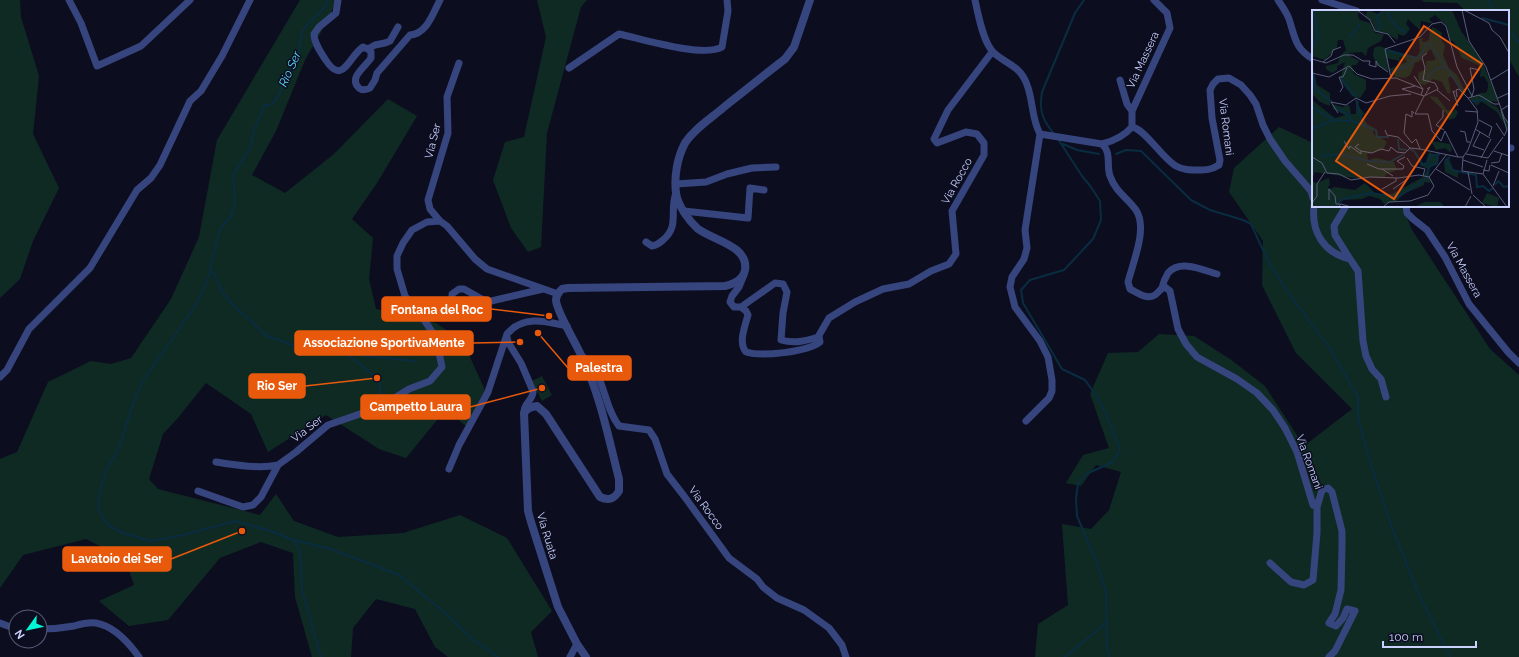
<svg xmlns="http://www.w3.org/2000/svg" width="1519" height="657" viewBox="0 0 1519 657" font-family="Raleway,sans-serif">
<rect width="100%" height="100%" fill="#0c0e20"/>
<path fill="#0f2a23" d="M0 0H20L21 17 39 76 33 134 59 188 33 241 20 279 0 298Z
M300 0H337L325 25 305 60 276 131 252 175 285 193 334 154 388 99 417 116 377 183 352 219 373 238 369 279 376 309 436 323 463 342 485 390 467 427 446 409 406 458 379 449 326 415 268 452 251 414 206 383 177 419 163 434 149 479 158 489 260 515 276 494 294 521 338 537 403 533 460 515 507 538 552 611 531 632 538 657H448L435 647 415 609 376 599 353 628 351 657H312L295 597 293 553 261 542 220 558 168 620 129 626 99 601 134 585 125 559 86 539 23 555 0 588V459L17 452 48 382 91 361 111 364 131 358 171 299 199 237 217 140Z
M537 0H587L581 7 547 133 541 247 528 252 511 228 493 180 505 142 524 137 546 37Z
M1421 0H1519V77L1508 57V11H1466L1457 3 1424 2Z
M1279 127 1313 143V206H1402L1412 230 1490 349 1519 375V657H1035L1038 624 1068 605 1062 524 1091 529 1109 510 1121 472 1096 465 1081 486 1066 483 1083 455 1109 448 1090 394 1108 353 1138 352 1159 334 1194 336 1230 359 1265 386 1304 446 1352 409 1296 353 1262 285 1263 241 1229 192 1234 168Z
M542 376 552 395 542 401 532 381Z"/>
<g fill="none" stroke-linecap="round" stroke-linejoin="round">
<path stroke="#0a2c41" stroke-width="2" d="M328 0C322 18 304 20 301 37 299 44 300 51 297 58 295 65 289 70 286 77 282 85 280 96 274 102 271 105 269 105 265 105L254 130 251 145 233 176 235 203 231 216 220 229 210 268 215 276 223 293 237 309 249 319 265 335 311 352H344L347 354 414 361
M1488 0 1494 11
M1508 30 1519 42
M1054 134C1042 119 1039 111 1042 92L1075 13 1084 0
M1058 139 1082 176 1091 187 1100 201 1101 220 1093 239 1064 270 1030 280 1021 290 1023 303 1062 369 1085 380 1096 395 1107 416 1120 450 1113 462 1086 474 1078 484 1076 498 1077 516 1096 561 1106 592 1107 649 1109 657
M1063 144 1077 150 1099 154
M1116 154 1126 150 1141 151 1191 200 1210 210 1243 220 1251 224 1268 261 1292 298 1331 350 1358 397V419L1369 458 1392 528 1421 599 1450 657
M211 270 200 298 187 318 142 382 131 410 122 439 116 454 107 468 101 487 98 503 101 515 108 525 123 533 151 541 183 535 235 521 274 532 293 540 300 550 302 590 321 657
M347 354 377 378 380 385V394
M293 540 331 549 399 575 450 617 471 638 498 657
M1065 657 1107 622"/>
<path stroke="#37457f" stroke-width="7" d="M69 0 81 23 97 66 141 46 190 0
M338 0 336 13 319 27 314 34C314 43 320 51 325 59 343 87 348 57 363 47L368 49 375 45 385 43 390 41 398 27
M975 0C978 14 983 42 993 52 1003 62 1017 65 1024 78 1034 95 1030 116 1040 134L1102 144C1112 153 1106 165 1110 176 1116 193 1127 197 1136 210 1148 228 1133 262 1128 282L1130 289C1138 293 1146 300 1155 295 1159 292 1161 288 1165 287L1170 291 1178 329 1186 344 1197 357 1237 379 1257 393 1273 410 1285 428 1297 452 1313 505 1317 507 1322 490 1328 488 1332 492 1342 531V547L1341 590 1335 614 1329 623 1336 626 1343 618 1347 609 1355 611 1335 651 1329 657
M1278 0C1282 6 1287 13 1289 19 1295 37 1295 49 1313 59
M1322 0 1357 11
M368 49 371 52V58C366 66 349 77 358 87 361 91 365 90 370 88L375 80 377 73 410 35C427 34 433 13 440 0
M569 68 619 34C642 39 703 58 722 47L728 11 727 0
M1132 111 1170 28 1167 13 1154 0
M1132 127C1144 128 1163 159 1176 166 1183 170 1190 170 1198 170 1206 170 1211 170 1219 165L1220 160 1212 118 1210 90 1213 84 1218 79 1229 78 1241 85 1250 95 1256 104 1263 125 1270 139 1285 161 1311 191 1313 198
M1102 144C1114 141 1124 136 1132 127V111L1127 104 1120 80
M1508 148H1511
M676 184 706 182 727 174 752 168 776 167
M1314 206C1311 232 1324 253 1350 259L1358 271 1363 341 1366 356 1372 369 1381 379 1386 397
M1346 206 1334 226 1335 235 1350 259
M1406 206 1407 213 1413 219 1427 230 1445 257 1469 304 1508 352 1519 363
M684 211 748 218 750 188 764 190
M440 221 430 209 428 200 448 133 447 97 459 63
M646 242 652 246C657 245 660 243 663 240 680 226 669 211 676 193
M744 275 739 287 732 296 730 302 734 307H741L775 283 783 284 787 292 783 313 781 340C795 344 805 341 818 337L829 318 855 302 883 289 909 284 931 271 949 264 956 254 952 211 984 155V143L977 134 966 132 937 143 934 139 948 110 992 52
M1162 288C1163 283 1165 278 1168 273 1180 259 1203 270 1217 274
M487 302 457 305C452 303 452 300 452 294L459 289H464L487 302 543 289
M741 307 746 311 748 315C745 326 738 343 746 352 762 357 807 352 820 342L819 336
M507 337 508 342 521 363 533 391C534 400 523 403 524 413
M582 356C585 359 589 362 592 365 605 383 605 408 619 426L649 430 655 439 667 474 684 496 729 558 757 579 763 587 777 598 804 610 829 628 842 645 846 657
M0 377 7 370 29 329 90 268 137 190 151 178 160 165 190 101 201 91 222 56 250 0
M1026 421 1049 398 1052 391V380L1048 357 1040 341 1015 307 1010 287 1012 277 1024 259 1027 248 1025 230 1040 134
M216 462C235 465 259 469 278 465
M449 469 459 445 488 392 507 334C523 315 545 321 567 326
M198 491 243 507 253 505 261 497 278 465 296 452 328 425 380 407 409 389 430 381 442 367 436 338 421 315 405 296 397 269V256L403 243 412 230 427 222 440 221 447 226 475 259 487 269 558 294
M1270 563 1291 582 1304 585 1313 580 1317 533V507
M0 623 16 629
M40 629C51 629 63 628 74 626 81 624 88 622 96 623 114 626 129 643 139 657
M570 657 577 644"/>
<path stroke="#37457f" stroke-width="8" d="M586 657 577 644 558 607 531 522 528 511 524 413C528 408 531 407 537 406L546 414 600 497C609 501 614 499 619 491V479C608 436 600 393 580 353 575 342 556 310 556 300 556 295 559 292 562 289L568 288 725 286C734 284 743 280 745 270 749 246 713 240 698 229 689 221 678 206 676 193 674 177 677 158 685 143 694 129 710 119 723 108 743 92 764 75 785 59L794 47 810 0"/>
</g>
<g text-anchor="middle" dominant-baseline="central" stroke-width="3" stroke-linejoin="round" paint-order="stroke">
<g font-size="11" fill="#cbd1ff" stroke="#0c0e20">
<text transform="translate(1143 60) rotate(-65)">Via Massera</text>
<text transform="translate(1226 127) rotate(83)">Via Romani</text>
<text transform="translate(433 141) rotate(-76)">Via Ser</text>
<text transform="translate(957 181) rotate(-61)">Via Rocco</text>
<text transform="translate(1464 270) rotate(61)">Via Massera</text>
<text transform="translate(307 429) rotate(-38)">Via Ser</text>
<text transform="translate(1309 462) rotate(70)">Via Romani</text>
<text transform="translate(706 508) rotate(54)">Via Rocco</text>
<text transform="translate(547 536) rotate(73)">Via Ruata</text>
</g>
<g font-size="12" font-style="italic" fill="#59d9ff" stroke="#0c0e20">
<text transform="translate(290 69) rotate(-66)">Rio Ser</text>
</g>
</g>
<g transform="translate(1312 10)">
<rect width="197" height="197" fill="#0c0e20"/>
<path d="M0 0H47L46 6 48 10 58 13 63 23 72 24 69 31 56 38 54 46 50 42 37 43 38 46 47 51 44 55H40L42 64 54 70V79L48 88 40 86 28 70 33 52 25 56V60L20 63 14 59V56L26 53 28 46 34 40 31 30H26L25 37 13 50 0 46ZM56 0 66 4 71 0H140L149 21 169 49 185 88V92L179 91 180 95 184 96 197 115V122L185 102 169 91 165 96 158 89 169 83H174L176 78V73L172 66 168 67 169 56 150 48 142 32 138 30 135 16 123 5 117 9 122 14 109 11 108 20 96 9 94 14 98 19 92 26 86 24V30L72 22H64L60 11 53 7ZM121 17 130 23 129 29 133 36 131 45 137 58 145 65 154 83 151 85 140 66 136 68 139 82 136 84 130 72 121 69 113 75 107 74 106 63 114 59V51L124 50 119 39 109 47 110 50 103 53 98 65 93 68 84 67 77 59 95 52 91 46 87 48 88 51 75 48 76 61 66 56 61 46 62 38 67 36 104 48 108 41 107 29 111 28 110 32H113L117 30 118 20ZM0 54 5 75 18 83V96L8 92 0 84ZM117 86 125 87 135 100 141 102 143 99 146 102 143 108 137 110 136 105ZM0 90 23 108 33 105 21 99 20 94 30 97 37 95 39 104H44V90L47 92 46 96 53 104 50 106 55 114 62 118 61 123 63 126 65 120 66 126 75 132 71 140 55 144 56 150 64 148 82 152 85 160 74 164 73 167 43 168 3 162 0 170ZM119 131 138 134 140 140 138 142 133 138 124 140ZM117 142 126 146V154L119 156 115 163 119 173 112 172V175L91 184 85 191 72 194 68 189 57 186 50 189 31 190 25 197H0V171L4 173 17 168 18 175 15 177 19 179 22 177 43 180 53 173 64 184H80L111 167 116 159 108 155V151L110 154 114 152ZM137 149 142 161 146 160V168L133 162 132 151ZM175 183 187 188 185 197 170 193ZM113 192H128L133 197H102Z" fill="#0f2a23"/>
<path fill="none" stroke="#0a2c41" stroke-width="2" d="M75 3 85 17 95 23M170 8 197 15M66 21 68 15 65 7 69 2M37 28 48 14M0 36 6 26 2 0M74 40 105 48 110 44 113 36 118 33 133 56M79 62 96 56 104 49M1 64 3 79 20 92M28 68 44 87M114 69 125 58 134 57 150 81M44 89 51 115M160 91 174 90M0 97 22 110M24 98 35 104 40 111M0 119 22 110 40 111 64 120 65 127H77M86 129 87 139 95 140M98 139 102 141 111 155 115 154 118 146 128 144M10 146 28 144 56 151 78 152 92 144M138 147 134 150 140 160 164 165 165 177 171 176 177 181 181 178M183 175 186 171 192 177 197 176M26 193 31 189 58 183 86 187 115 168 117 157 125 153 126 144"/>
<path fill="none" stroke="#585c79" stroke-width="1" d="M45 0 58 10 63 21 76 24 83 33M150 0 157 31 174 57 192 107 197 114M152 0 177 13 180 20 188 27 197 43M0 49 14 53 32 45H41L51 51H58L57 55 64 57V51L66 55 76 62M11 52 19 46 21 40 29 37M0 63 17 67 37 56 45 64 60 69 84 68 111 79M102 66 111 79 109 85M79 68 73 39 108 27 120 14 129 12 134 16 145 57 160 86 158 88M179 70 197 59M103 76 90 79 112 86 103 104H116L120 121 129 131 133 121 146 147H151L156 140 166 112 165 100 156 88 167 85 182 94H188M125 80 138 91M28 82 31 77 27 67H31L35 58M143 82 141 81 146 96M113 85 118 77 115 79M112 86 126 79 123 73 111 70 113 58 110 47 115 43M160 86 162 79 158 58 168 60M145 87 144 80 147 79 156 88M186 88 197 83M131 100V107L124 115 132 120M153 101 166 102M26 103 19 92 34 95 44 88 54 93 78 86 99 84M102 103 100 101V107L94 104 92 123 100 133 104 129 108 139M167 110 180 117 177 126M184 113 192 125M163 119 178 128M73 120 75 125 86 127 98 138M148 121 153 122 155 132H158M168 122 161 136 172 140M192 126 195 120 189 100 197 95M32 131 37 139 38 136 49 144V141L60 143 69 139 77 141 79 137 85 142 93 143 98 138 108 139 146 147M47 134 43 137 49 141M182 141 197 146M154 144 176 148M0 147 10 153 15 163 27 164 39 170 58 167 86 168 107 165 117 167M151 147 150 161 171 164M95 148 100 156 113 159 111 166M169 148 179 129M176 148 191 127M151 150 171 157M179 153 187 152 190 143M55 154 67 159H91L92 156 85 151 93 147M179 155 197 163M70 159 81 166M124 159 158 180M171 160 177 161 178 155M156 162 160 184M171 164 195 197M171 164 175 150M117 167 135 144M181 176 187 161M70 179 84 171V168M81 179 97 168M161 185 174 197M17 190V179L23 186 24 194H28M0 193 5 186V174L13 162M26 197 29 194 39 197M71 197 77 192 98 191 116 185 122 176 117 167M153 197 159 186"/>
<path fill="#e8590c" fill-opacity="0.15" stroke="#e8590c" stroke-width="2" d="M112 16 170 54 82 189 24 151Z"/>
<rect width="197" height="197" fill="none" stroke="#cbd1ff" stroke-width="2"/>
</g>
<path fill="none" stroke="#e8590c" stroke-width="1.5" d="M549 316L491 309M520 342L473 343M538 333L568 368M377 378L305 386M542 388L470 407M242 531L171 559"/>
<g fill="#e8590c" stroke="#0c0e20" stroke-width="1.5">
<circle cx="549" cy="316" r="4"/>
<circle cx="520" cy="342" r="4"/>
<circle cx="538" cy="333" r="4"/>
<circle cx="377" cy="378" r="4"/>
<circle cx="542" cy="388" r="4"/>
<circle cx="242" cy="531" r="4"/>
</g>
<g fill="#e8590c" stroke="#e8590c" stroke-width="1.5">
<rect x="382" y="297" width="109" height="24" rx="4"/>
<rect x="295" y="331" width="178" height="24" rx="4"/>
<rect x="568" y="356" width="63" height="24" rx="4"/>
<rect x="249" y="374" width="56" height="24" rx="4"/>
<rect x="361" y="395" width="109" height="24" rx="4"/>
<rect x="63" y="547" width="108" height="24" rx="4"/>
</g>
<g font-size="12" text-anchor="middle" font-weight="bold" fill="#fff">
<text x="437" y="314">Fontana del Roc</text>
<text x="384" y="347">Associazione SportivaMente</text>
<text x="599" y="372">Palestra</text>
<text x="277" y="390">Rio Ser</text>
<text x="416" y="411">Campetto Laura</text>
<text x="117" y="563">Lavatoio dei Ser</text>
</g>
<g transform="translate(28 629) rotate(237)"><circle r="19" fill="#0c0e20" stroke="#585c79"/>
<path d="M0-3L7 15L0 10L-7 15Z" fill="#00f6d5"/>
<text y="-6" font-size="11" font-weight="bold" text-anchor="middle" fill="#cbd1ff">N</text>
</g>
<path d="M1383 641v6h93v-6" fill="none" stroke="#cbd1ff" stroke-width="2"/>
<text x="1389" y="641" font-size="12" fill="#cbd1ff" stroke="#0c0e20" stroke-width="3" paint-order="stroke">100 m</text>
</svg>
